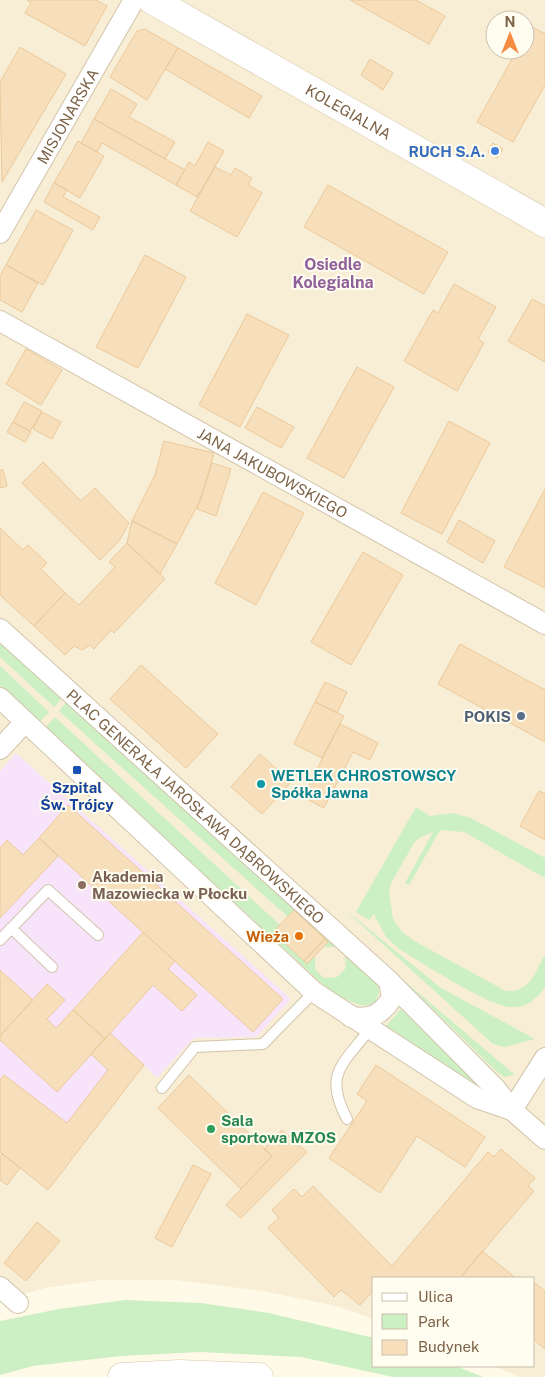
<svg xmlns="http://www.w3.org/2000/svg" width="545" height="1377" viewBox="0 0 545 1377" font-family="'Public Sans',sans-serif">
<rect width="100%" height="100%" fill="#fffae8"/>
<path fill="#f7eed5" fill-rule="evenodd" d="M0 0H545V1377H519L493 1366H534V1278H374V1319L336 1306 262 1291 176 1280H100L45 1288 0 1301ZM495 20H525V50H495Z"/>
<path fill="#f7e4fb" d="M16 753 291 999 256 1037 194 1038 157 1078 144 1065 48 1190 0 1152V771Z"/>
<path fill="#cdefc4" d="M0 643 65 695 54 707 0 657Z
M0 666 49 712 39 723 0 686Z
M69 699 379 984C382 1026 336 995 321 983L45 728 55 717 280 925 274 933 307 964 315 956V969L324 978 337 977 346 968 345 955 336 947H323L328 942 288 917 59 711Z
M416 807 430 816 452 813 471 818 545 858V878L464 832 440 830 409 885 405 883 433 832 419 838 414 843 391 883 389 892 393 919 402 932 416 942 506 991C531 992 534 973 545 955V987C537 999 526 1008 511 1007 490 1007 421 962 399 949L386 937 374 914 369 920 356 912Z
M343 908 441 988 535 1039 505 1047 493 1044Z
M401 978 515 1075 504 1077 497 1072Z
M402 1008 490 1095 385 1027Z
M125 1300 201 1303 269 1313 374 1338V1366H456L483 1377H393L301 1357 200 1352 121 1356 33 1366 0 1375V1321L59 1309Z"/>
<path fill="#f7dfbc" stroke="#ecc99b" d="M96 0 107 6 85 46 25 13 31 3 27 0Z
M350 0H416L445 16 429 44Z
M530 26 545 34V85L513 142 477 122 517 50H525V35Z
M145 29 178 48 147 100 110 77 137 31Z
M20 47 66 74 2 182 0 82Z
M178 48 262 96 249 118 165 69Z
M370 59 393 73 383 90 361 75Z
M111 89 137 104 129 117 175 142 165 159 94 119Z
M94 119 185 170 176 185 102 143 97 152 81 143Z
M78 141 104 156 80 198 54 183Z
M208 142 224 151 197 197 176 185 189 162 195 166Z
M493 143 503 149 497 158 488 152Z
M215 167 231 175 235 168 252 178 248 185 262 193 237 237 190 211Z
M54 183 67 190 63 197 100 217 93 230 44 202Z
M328 185 448 252 424 294 304 227Z
M36 210 73 230 43 285 6 265Z
M145 255 186 277 138 368 96 347Z
M6 265 38 283 22 312 0 300V276Z
M454 284 496 307 478 339 484 343 457 391 404 361 433 310 438 313Z
M532 299 545 306V362L508 341Z
M247 314 289 335 240 427 199 405Z
M26 349 62 370 41 405 6 384Z
M357 367 394 387 344 478 307 458Z
M24 402 42 411 30 431 13 422Z
M257 407 294 427 281 448 245 428Z
M42 412 61 422 52 439 33 429Z
M449 421 490 443 442 534 401 513Z
M13 422 31 432 25 442 7 432Z
M164 441 214 453 201 499 177 544 132 521 155 475Z
M43 462 81 501 95 488 129 523 119 541 100 560 22 483Z
M212 463 231 469 216 516 197 509Z
M0 470H3L7 486 0 488Z
M545 489V588L504 567Z
M263 492 304 513 256 605 215 583Z
M459 520 495 541 483 563 447 542Z
M132 521 177 544 160 574 127 543Z
M0 528 23 550 28 545 47 563 41 569 65 593 34 626 0 595Z
M127 543 165 579 114 633 111 630 94 649 90 645 82 650 74 646 65 655 34 626 65 593 79 605 115 567 109 562Z
M363 552 403 575 351 665 311 642Z
M460 644 545 690V742L438 684Z
M141 665 218 734 186 768 110 699Z
M325 682 347 692 337 713 315 702Z
M315 702 344 716 322 758 294 744Z
M340 724 378 743 370 760 353 752 324 808 303 797Z
M260 754 291 782 262 814 231 787Z
M539 791 545 794V840L520 826Z
M68 805 283 999 253 1032 39 838Z
M39 838 58 856 0 918V848L7 840 23 855Z
M294 910 325 939 304 961 273 932Z
M143 932 175 961 168 969 197 995 182 1011 153 985 105 1039 73 1010Z
M325 939 328 942 307 964 304 961Z
M0 970 33 1000 0 1036Z
M47 984 65 1000 47 1019 56 1028 73 1010 105 1039 57 1092 0 1040V1036Z
M110 1033 144 1065 48 1190 0 1152V1080L4 1075 67 1123 108 1070 91 1054Z
M376 1065 485 1137 465 1167 417 1136 380 1193 329 1158 367 1101 357 1094Z
M189 1075 272 1156 241 1189 158 1108Z
M282 1130 307 1152 241 1218 226 1205 272 1156 264 1149Z
M501 1149 535 1178 528 1186 534 1191 460 1278H374V1290L360 1305 341 1290 334 1297 268 1228 279 1218 272 1210 294 1189 302 1197 313 1186 392 1266 488 1152 494 1157Z
M2 1154 20 1168 7 1185 0 1180V1157Z
M193 1165 211 1174 172 1247 155 1238Z
M37 1222 60 1241 26 1281 4 1263Z
M482 1251 516 1278H460Z
M534 1282 545 1291V1349L534 1340Z"/>
<g fill="none" stroke-linecap="round" stroke-linejoin="round">
<defs>
<path id="lane" d="M11 928 52 967
M0 940 48 890 98 935
M162 1088 195 1047 263 1044 314 992
M347 1119C323 1074 343 1064 370 1029"/>
<g id="street">
<path id="s1" d="M0 233 134 0"/>
<path id="s2" d="M0 321 545 624"/>
<path id="s3" d="M0 629 389 981 496 1089 512 1110 545 1139"/>
<path d="M0 698 314 992 477 1098 512 1110"/>
<path d="M0 749 25 722"/>
<path d="M351 1017C371 1020 381 1015 392 998L389 981"/>
<path d="M512 1110 545 1058"/>
<path d="M0 1287 18 1303"/>
</g>
<g id="secondary">
<path id="s4" d="M152 0 545 223"/>
<path d="M122 1377 179 1374 259 1377"/>
</g>
</defs>
<use href="#lane" stroke="#d3c4ab" stroke-width="12"/>
<use href="#street" stroke="#d3c4ab" stroke-width="22"/>
<use href="#secondary" stroke="#d7c5a9" stroke-width="29"/>
<use href="#lane" stroke="#fff" stroke-width="10"/>
<use href="#street" stroke="#fff" stroke-width="20"/>
<use href="#secondary" stroke="#fff" stroke-width="28"/>
</g>
<circle fill="#3f7fe0" stroke="#fffcf0" stroke-width="2" cx="495" cy="151" r="5"/>
<circle fill="#5c6f8a" stroke="#fffcf0" stroke-width="2" cx="521" cy="716" r="5"/>
<rect fill="#1a4fb4" stroke="#fffcf0" stroke-width="2" x="72" y="765" width="10" height="10" rx="2.5"/>
<circle fill="#0f9aa8" stroke="#fffcf0" stroke-width="2" cx="261" cy="784" r="5"/>
<circle fill="#8d6e63" stroke="#fffcf0" stroke-width="2" cx="82" cy="885" r="5"/>
<circle fill="#e8710a" stroke="#fffcf0" stroke-width="2" cx="299" cy="936" r="5"/>
<circle fill="#2e9e5b" stroke="#fffcf0" stroke-width="2" cx="211" cy="1129" r="5"/>
<g text-anchor="middle" dominant-baseline="central" stroke-width="4" stroke-linejoin="round" paint-order="stroke">
<g font-size="15" fill="#7d6448" stroke="#fffcf0">
<text stroke="none"><textPath href="#s4" startOffset="226">KOLEGIALNA</textPath></text>
<text stroke="none"><textPath href="#s1" startOffset="135">MISJONARSKA</textPath></text>
<text stroke="none"><textPath href="#s2" startOffset="312">JANA JAKUBOWSKIEGO</textPath></text>
<text stroke="none"><textPath href="#s3" startOffset="264">PLAC GENERAŁA JAROSŁAWA DĄBROWSKIEGO</textPath></text>
</g>
<g font-size="15" font-weight="bold" fill="#366cbe" stroke="#fffcf0" text-anchor="end">
<text x="485" y="151">RUCH S.A.</text>
</g>
<g font-size="15" font-weight="bold" fill="#4e5e75" stroke="#fffcf0" text-anchor="end">
<text x="511" y="716">POKIS</text>
</g>
<g font-size="15" font-weight="bold" fill="#0d838f" stroke="#fffcf0" text-anchor="start">
<text x="271" y="775">WETLEK CHROSTOWSCY<tspan x="271" dy="17">Spółka Jawna</tspan></text>
</g>
<g font-size="15" font-weight="bold" fill="#164399" stroke="#fffcf0">
<text x="77" y="787">Szpital<tspan x="77" dy="17">Św. Trójcy</tspan></text>
</g>
<g font-size="15" font-weight="bold" fill="#785e54" stroke="#fffcf0" text-anchor="start">
<text x="92" y="876">Akademia<tspan x="92" dy="17">Mazowiecka w Płocku</tspan></text>
</g>
<g font-size="15" font-weight="bold" fill="#c56008" stroke="#fffcf0" text-anchor="end">
<text x="289" y="936">Wieża</text>
</g>
<g font-size="15" font-weight="bold" fill="#27864d" stroke="#fffcf0" text-anchor="start">
<text x="221" y="1120">Sala<tspan x="221" dy="17">sportowa MZOS</tspan></text>
</g>
<g font-size="16" font-weight="bold" fill="#8f6099" stroke="#fffcf0">
<text x="333" y="264">Osiedle<tspan x="333" dy="18">Kolegialna</tspan></text>
</g>
</g>
<rect x="372" y="1277" width="162" height="90" fill="#fffcf0" stroke="#cbbfad"/>
<rect x="382" y="1293" width="25" height="8" fill="#ffffff" stroke="#cbbfad"/>
<text x="418" y="1302" font-size="15" fill="#7d6448">Ulica</text>
<rect x="382" y="1314" width="25" height="15" fill="#cdefc4" stroke="#cbbfad"/>
<text x="418" y="1327" font-size="15" fill="#7d6448">Park</text>
<rect x="382" y="1340" width="25" height="15" fill="#f7dfbc" stroke="#cbbfad"/>
<text x="418" y="1352" font-size="15" fill="#7d6448">Budynek</text>
<g transform="translate(510 35)"><circle r="24" fill="#fffcf0" stroke="#cbbfad"/>
<path d="M0-4L9 19L0 12L-9 19Z" fill="#f58a41"/>
<text y="-8" font-size="14" font-weight="bold" text-anchor="middle" fill="#7d6448">N</text>
</g>
</svg>
